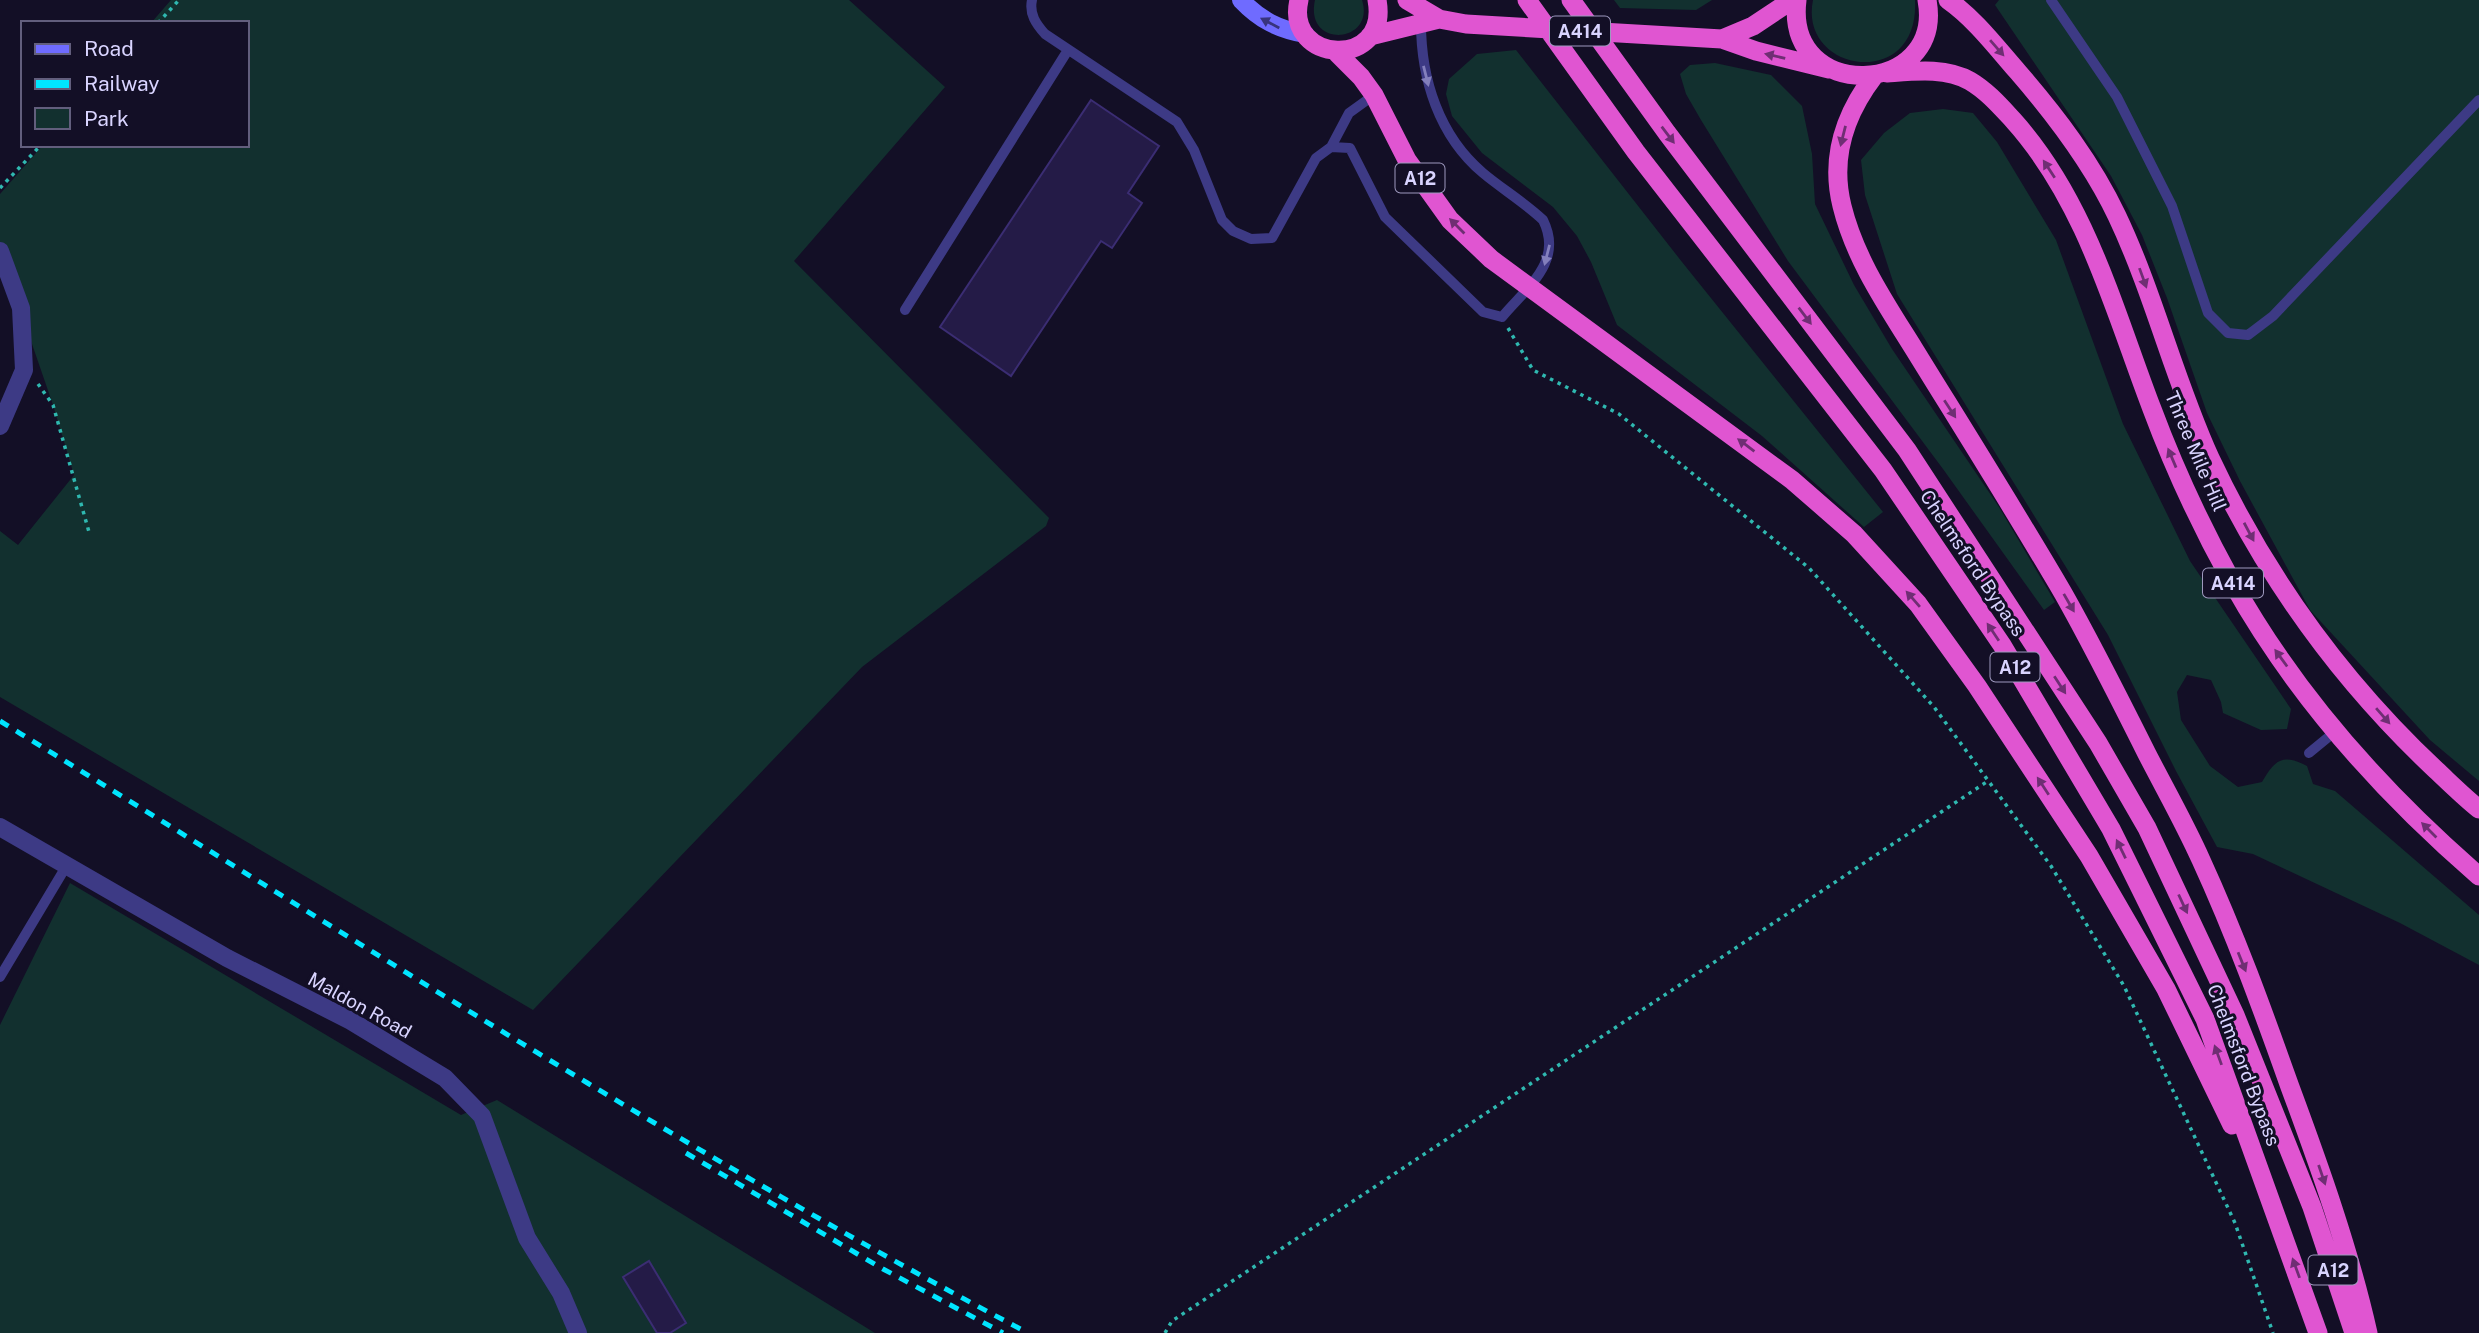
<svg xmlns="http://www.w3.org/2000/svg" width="2479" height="1333" viewBox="0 0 2479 1333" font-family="'Public Sans',sans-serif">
<rect width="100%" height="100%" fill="#130f26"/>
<path fill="#12302f" d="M171 0H849L945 87 794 261 1049 518 1046 526 862 667 533 1010 0 697V531L18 545 74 475 53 405 0 251V194L43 145H247V23H151Z
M1315 0H1362C1376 44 1304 49 1315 0Z
M1614 0H1712L1696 10 1620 8Z
M1813 0H1915C1920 92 1798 73 1813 0Z
M1999 0H2479V781L2430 740 2310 610 2240 481 2207 413 2167 298 2142 235 2111 176 1995 5Z
M1516 50 1682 262 1883 512 1864 527 1762 436 1617 325 1591 262 1577 236 1553 207 1482 153 1452 116 1446 94 1449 79 1477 54Z
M1715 63 1771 75 1802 106 1812 154 1815 204 1854 285 1892 349 1999 507 2055 602 2044 610 1943 469 1788 261 1701 120 1686 94 1680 74 1690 65Z
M1943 109 1973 113 1997 142 2056 240 2123 424 2190 561 2291 709 2287 729 2261 730 2223 713 2221 702 2211 680 2187 675 2177 692 2181 720 2210 766 2238 787 2262 782C2275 760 2282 753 2307 766L2313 784 2335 791 2479 915V965L2400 923 2253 854 2217 847 2176 771 2108 635 1897 294 1865 195 1861 160 1884 133 1910 113Z
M70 883 461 1115 497 1100 875 1333H0V1025Z"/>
<path fill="#241b47" stroke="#3b2d73" stroke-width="2" d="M1091 100 1159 146 1128 193 1142 203 1112 248 1101 241 1011 376 940 327Z
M649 1261 686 1323 670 1333H657L623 1277Z"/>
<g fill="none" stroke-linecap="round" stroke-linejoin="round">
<path stroke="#2fb8b0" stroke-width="3.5" stroke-dasharray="3.5 5" stroke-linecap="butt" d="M158 23 179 0
M0 188 41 145
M1508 328 1533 370 1619 414 1809 568 1934 707 2051 866 2124 986 2235 1223 2273 1333
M38 384 53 405 89 532
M1165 1333 1172 1321 1988 781"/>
<path stroke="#3d3a85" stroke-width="10" d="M1032 0C1029 14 1036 24 1045 34L1177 122 1194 150 1222 220 1233 231 1251 239 1272 238 1316 158 1331 147 1350 148 1385 217 1483 312 1502 317C1527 287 1564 262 1543 220 1524 202 1502 189 1483 173 1439 136 1421 79 1421 23
M2051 0 2117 97 2172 206 2208 313 2228 333 2248 335 2273 316 2479 100
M1331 147 1349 113 1374 95
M905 310 1068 50
M2309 753 2337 730
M0 977 67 865"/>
<path stroke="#3d3a85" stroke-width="18" d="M0 251 21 308 24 370 0 426
M0 827 227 958 351 1021 445 1078 482 1116 527 1238 561 1293 578 1333"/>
<path stroke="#6f6bff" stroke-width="18" d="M1241 0C1260 20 1278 29 1305 34"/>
<path stroke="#e055d1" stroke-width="19" d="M1299 0C1284 64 1390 70 1377 0
M1407 0 1439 19 1466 24 1722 39 1756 51 1829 69
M1527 0 1636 152 1883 470 2002 645 2111 829 2205 1019 2318 1333
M1571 0 1667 133 1907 450 2098 743 2147 828 2235 1015 2312 1207 2354 1333
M1797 0C1784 104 1945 97 1927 0
M1948 0C1975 19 1996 47 2018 72 2056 116 2092 163 2117 216 2154 294 2174 379 2210 458 2265 575 2342 682 2436 770 2450 783 2464 797 2479 809
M1370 36 1439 19
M1722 39 1753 26 1792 0
M1336 52 1361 77 1374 95 1407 160 1450 220 1491 259 1792 480 1854 534 1918 604 1977 686 2089 856 2166 989 2232 1125
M1887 73C1914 71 1946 67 1970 81 1987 91 2000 106 2013 120 2086 201 2114 310 2152 409 2174 468 2201 526 2232 582 2294 693 2383 793 2479 876
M1874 76C1845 114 1830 158 1842 206 1855 259 1886 304 1914 349 1964 430 2015 511 2063 593 2093 646 2120 700 2147 754 2165 789 2185 824 2201 860 2235 934 2263 1011 2290 1087 2320 1168 2349 1249 2368 1333"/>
<path stroke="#00e5ff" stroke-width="5" stroke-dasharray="10 9" stroke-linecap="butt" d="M0 721C340 930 675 1147 1028 1333
M686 1153 883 1269 1003 1333"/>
</g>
<defs><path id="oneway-solid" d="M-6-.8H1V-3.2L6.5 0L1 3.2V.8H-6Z" transform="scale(1.75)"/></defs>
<use fill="#38347d" href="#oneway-solid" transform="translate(1270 23) rotate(-152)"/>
<g fill="#6f2e73">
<use href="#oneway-solid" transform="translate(1997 48) rotate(49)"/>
<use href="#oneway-solid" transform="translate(1775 56) rotate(-167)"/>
<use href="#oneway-solid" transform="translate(1668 135) rotate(53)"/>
<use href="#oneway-solid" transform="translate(1843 136) rotate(104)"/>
<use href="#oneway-solid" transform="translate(2049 169) rotate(-123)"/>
<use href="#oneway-solid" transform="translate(1457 226) rotate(-135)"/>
<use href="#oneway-solid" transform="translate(2143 278) rotate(70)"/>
<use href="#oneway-solid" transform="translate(1805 316) rotate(53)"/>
<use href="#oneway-solid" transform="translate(1950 409) rotate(57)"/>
<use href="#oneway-solid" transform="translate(1746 445) rotate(-143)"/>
<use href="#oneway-solid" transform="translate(2172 458) rotate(-113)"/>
<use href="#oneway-solid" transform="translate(2249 532) rotate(62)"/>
<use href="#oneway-solid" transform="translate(1913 599) rotate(-131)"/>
<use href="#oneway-solid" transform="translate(2069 603) rotate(60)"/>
<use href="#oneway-solid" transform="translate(1993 632) rotate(-124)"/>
<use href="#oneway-solid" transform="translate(2281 658) rotate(-126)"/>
<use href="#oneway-solid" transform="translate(2060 685) rotate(57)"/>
<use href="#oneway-solid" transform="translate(2383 716) rotate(49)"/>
<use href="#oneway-solid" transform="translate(2043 786) rotate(-123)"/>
<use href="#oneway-solid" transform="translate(2429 830) rotate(-135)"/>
<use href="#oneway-solid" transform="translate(2121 849) rotate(-116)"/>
<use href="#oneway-solid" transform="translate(2183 904) rotate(65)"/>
<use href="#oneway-solid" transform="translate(2242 962) rotate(68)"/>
<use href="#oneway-solid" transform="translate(2218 1055) rotate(-110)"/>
<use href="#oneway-solid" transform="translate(2322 1175) rotate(71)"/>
<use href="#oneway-solid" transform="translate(2296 1268) rotate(-110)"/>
</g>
<g fill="#837fbc">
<use href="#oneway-solid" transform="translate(1426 76) rotate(76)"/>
<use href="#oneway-solid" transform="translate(1547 255) rotate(104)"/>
</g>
<g text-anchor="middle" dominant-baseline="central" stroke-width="6" stroke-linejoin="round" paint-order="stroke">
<g fill="#130f26" stroke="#9e99be" stroke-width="2">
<rect x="1550" y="16.5" width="60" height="29" rx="5"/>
<rect x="1395.5" y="163.5" width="49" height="29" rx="5"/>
<rect x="2203" y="568.5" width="60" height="29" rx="5"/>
<rect x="1990.5" y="652.5" width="49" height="29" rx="5"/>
<rect x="2308.5" y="1255.5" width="49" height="29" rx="5"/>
</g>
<g font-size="18" font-weight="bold" fill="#d9d4ff">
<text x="1580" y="31">A414</text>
<text x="1420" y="178">A12</text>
<text x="2233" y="583">A414</text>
<text x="2015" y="667">A12</text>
<text x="2333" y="1270">A12</text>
</g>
<g font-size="19" fill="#d9d4ff" stroke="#130f26">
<text transform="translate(2196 451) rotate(67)">Three Mile Hill</text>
<text transform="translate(1973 563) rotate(56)">Chelmsford Bypass</text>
<text transform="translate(360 1005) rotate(29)">Maldon Road</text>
<text transform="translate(2244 1065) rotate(69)">Chelmsford Bypass</text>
</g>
</g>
<rect x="21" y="21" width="228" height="126" fill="#130f26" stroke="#625e7d" stroke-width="2"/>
<rect x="35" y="44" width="35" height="10" fill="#6f6bff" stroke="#625e7d" stroke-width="2"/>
<text x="84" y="56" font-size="21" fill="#d9d4ff">Road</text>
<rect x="35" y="79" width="35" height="10" fill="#00e5ff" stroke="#625e7d" stroke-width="2"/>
<text x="84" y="91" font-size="21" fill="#d9d4ff">Railway</text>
<rect x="35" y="108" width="35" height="21" fill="#12302f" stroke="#625e7d" stroke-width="2"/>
<text x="84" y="126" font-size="21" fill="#d9d4ff">Park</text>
</svg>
